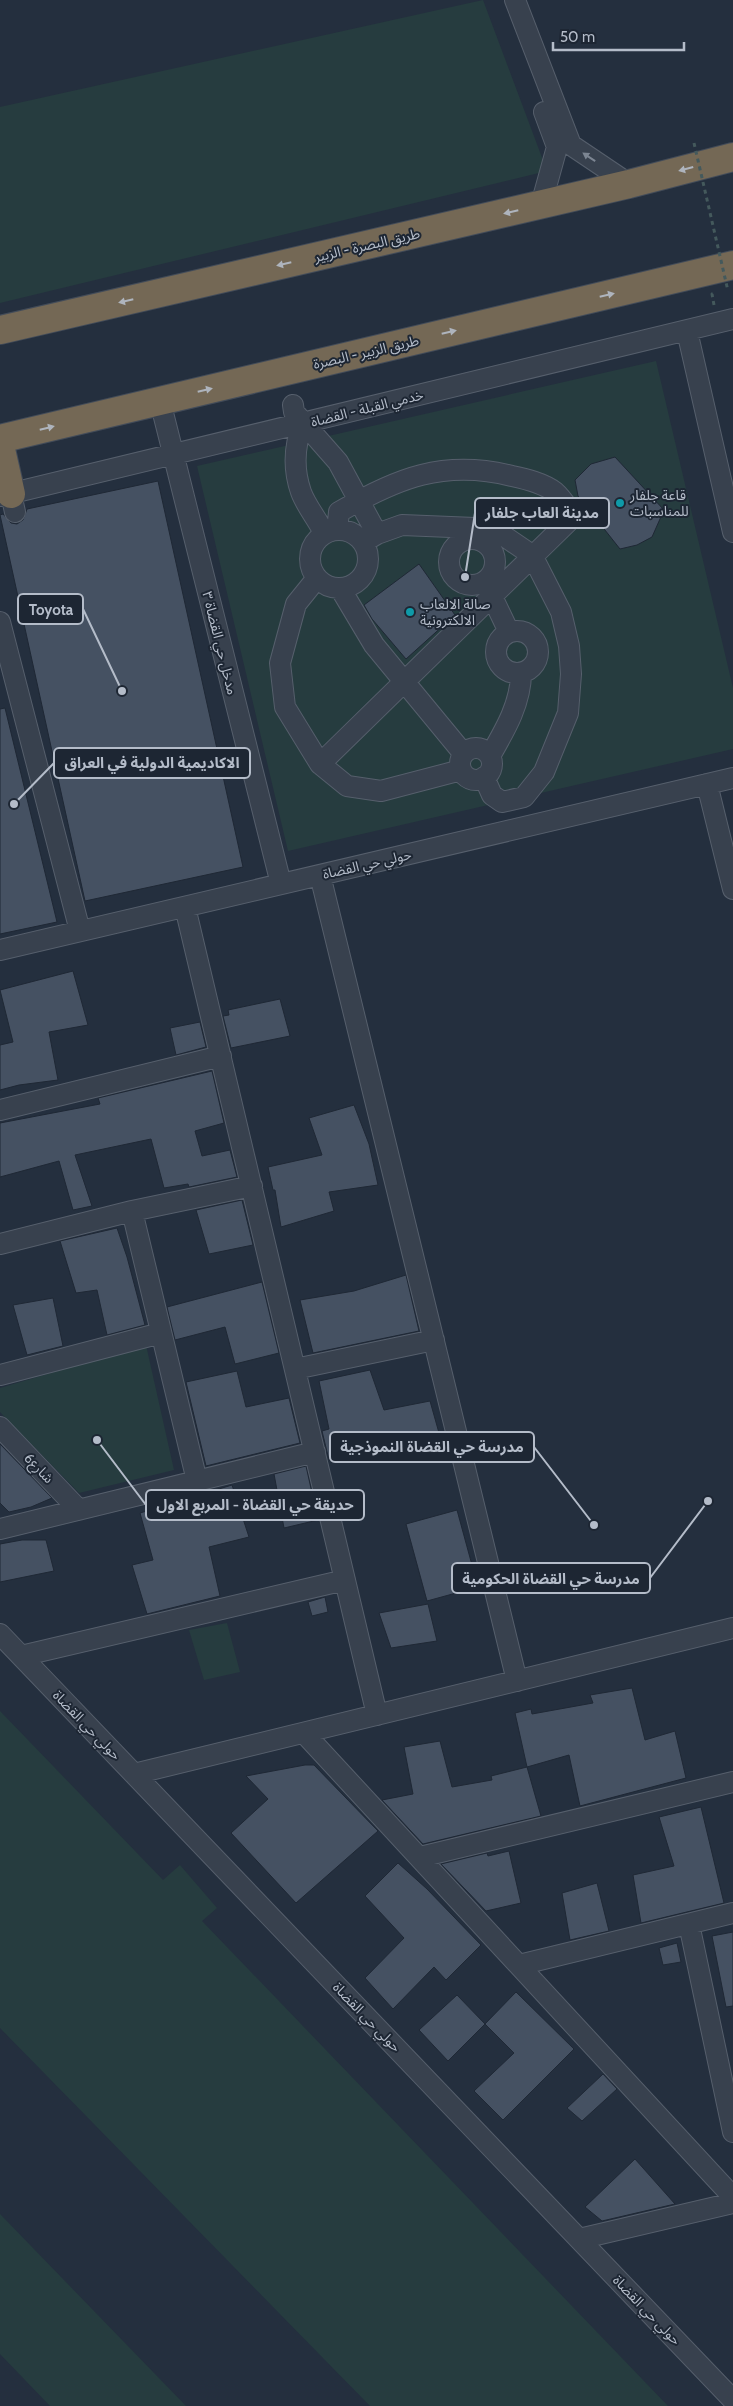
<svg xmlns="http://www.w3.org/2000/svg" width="733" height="2406" viewBox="0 0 733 2406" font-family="Cabin,'Noto Sans Arabic',sans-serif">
<rect width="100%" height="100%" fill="#242f3e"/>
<path fill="#263c3f" d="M483 0 547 171 0 303V107Z
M656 361 733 688V749L288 851 197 466Z
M146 1345 174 1470 79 1493 0 1412V1388Z
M227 1623 240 1672 204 1680 189 1630Z
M0 1711 163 1880 180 1865 217 1908 202 1921 668 2406H370L0 2028Z
M0 2214 186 2406H50L0 2354Z"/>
<path fill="#455162" stroke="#1f2835" d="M615 457 664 510 652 537 637 545 620 549 578 496 575 480 591 464Z
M158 481 243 867 85 901 0 515 3 514 11 523 17 524 23 520 27 509Z
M419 564 455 615 406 659 372 619 364 605Z
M5 708 57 922 0 934V709Z
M73 971 88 1025 49 1032 58 1080 19 1085 0 1090V1045L13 1042 0 990Z
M280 999 290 1036 231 1048 223 1016 229 1015 228 1010Z
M200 1022 206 1047 176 1055 170 1028Z
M212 1071 224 1123 195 1131 202 1156 230 1150 237 1177 189 1187 188 1184 164 1188 151 1139 75 1155 92 1206 73 1210 59 1161 0 1177V1123L100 1104 98 1098Z
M354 1105 369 1144 378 1185 329 1192 334 1211 281 1227 275 1190H273L268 1167 322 1155 309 1118Z
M242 1200 253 1245 209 1254 196 1210Z
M117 1228 127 1257 145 1325 107 1335 97 1290 76 1293 60 1241Z
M406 1275 419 1331 313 1353 300 1300 354 1291Z
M262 1282 279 1353 235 1364 225 1327 175 1340 167 1307Z
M53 1298 63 1346 27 1355 13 1305Z
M370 1370 384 1410 430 1401 441 1440 329 1460 322 1431 329 1429 319 1381Z
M237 1371 246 1407 289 1398 300 1443 206 1466 186 1382Z
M0 1444 52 1498 31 1507 9 1512 0 1503Z
M306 1466 318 1520 284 1528 274 1474Z
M232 1485 249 1537 209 1547 220 1596 147 1614 132 1565 153 1560 140 1513Z
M457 1510 478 1587 427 1601 406 1524Z
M22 1540H46L54 1571 0 1582V1544Z
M325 1597 328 1612 312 1616 308 1602Z
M428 1604 437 1641 391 1648 379 1613Z
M632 1688 645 1740 675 1731 686 1778 580 1806 569 1755 527 1767 515 1713 531 1709 532 1714 593 1703 590 1695Z
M440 1741 452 1787 492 1780 491 1776 527 1767 541 1816 423 1844 382 1800 413 1794 404 1747Z
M305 1765H314L378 1831 296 1903 231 1833 268 1799 246 1776Z
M701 1807 724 1903 641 1923 633 1875 674 1866 659 1817Z
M509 1851 521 1903 486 1911 441 1864 487 1853 488 1856Z
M398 1863 427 1889 481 1945 446 1980 434 1967 393 2009 365 1978 404 1938 365 1896Z
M597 1883 609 1931 570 1940 562 1893Z
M733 1932V2006L726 2007 712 1936Z
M677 1943 681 1962 663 1965 659 1948Z
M516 1992 574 2049 503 2120 474 2091 514 2053 485 2024Z
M457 1995 485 2024 448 2061 419 2030Z
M603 2074 617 2089 582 2121 567 2108Z
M635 2159 675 2204 602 2221 585 2207Z"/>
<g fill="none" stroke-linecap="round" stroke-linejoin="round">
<defs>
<path id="minor" d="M515 0 571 145 629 184
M541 205 557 147 544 112
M687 331 733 532
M160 401 281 884
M293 405 294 412 338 462 377 534 367 540
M303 423C294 446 293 469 301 492 306 506 318 520 324 533
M11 494 15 512
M0 496 733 319
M310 559a29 29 0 1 1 58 0a29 29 0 1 1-58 0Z
M377 534 402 525 475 528 504 536 526 551 537 565 561 612 569 646 571 674 568 713 544 772 524 797 502 802 492 795 484 777
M449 562a23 23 0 1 1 46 0a23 23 0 1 1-46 0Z
M317 578 296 604 280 663 285 707 320 764 347 786 381 791 461 770
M486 584 509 632
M340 588 374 645 463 753
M0 622 80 931
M496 652a21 21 0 1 1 42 0a21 21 0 1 1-42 0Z
M460 764a16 16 0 1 1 32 0a16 16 0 1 1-32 0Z
M490 756C505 730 521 703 521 673
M320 764 574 516C568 508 562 498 555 492 543 483 526 479 512 476 444 459 397 478 339 512L337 530
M707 784 733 889
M320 875 517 1681
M185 907 377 1715
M0 950 733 778
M0 1110 221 1056
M132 1211 197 1481
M0 1244 132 1211 252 1186
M295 1369 434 1340
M0 1375 161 1333
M0 1427 79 1510
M0 1529 315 1452
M0 1634 733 2400
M21 1656 345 1580
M304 1733 733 2197
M134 1774 733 1628
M420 1857 733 1782
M689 1924 733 2132
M519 1965 733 1913
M579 2239 733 2203"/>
<path id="highway" d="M0 330 629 184 733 157
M0 439 733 265
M0 445 11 494"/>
</defs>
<use href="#minor" stroke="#565f6c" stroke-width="22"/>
<use href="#highway" stroke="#434c59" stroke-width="30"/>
<path stroke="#44595c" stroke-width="3" stroke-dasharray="4 4" stroke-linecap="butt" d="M714 305 712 294 715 293"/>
<use href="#minor" stroke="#38414e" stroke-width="20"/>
<use href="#highway" stroke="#746855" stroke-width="28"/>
<path stroke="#44595c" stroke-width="3" stroke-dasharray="4 4" stroke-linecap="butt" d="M694 143 728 291"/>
</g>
<defs><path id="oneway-solid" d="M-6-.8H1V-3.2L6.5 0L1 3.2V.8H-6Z" transform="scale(1.25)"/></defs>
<use fill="#7c8592" href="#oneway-solid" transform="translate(589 157) rotate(-146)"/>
<g fill="#aeb4bd">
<use href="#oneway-solid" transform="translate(686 169) rotate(165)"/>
<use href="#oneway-solid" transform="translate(511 212) rotate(167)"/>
<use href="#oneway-solid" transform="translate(284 264) rotate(167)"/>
<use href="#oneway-solid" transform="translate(607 295) rotate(-13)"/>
<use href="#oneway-solid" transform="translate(126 301) rotate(167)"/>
<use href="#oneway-solid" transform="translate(449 332) rotate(-13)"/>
<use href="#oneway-solid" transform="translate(205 390) rotate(-13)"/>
<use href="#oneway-solid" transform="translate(47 428) rotate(-14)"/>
</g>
<g fill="#0f9aa8" stroke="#1d2633" stroke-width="2">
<circle cx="620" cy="503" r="5"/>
<circle cx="410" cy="612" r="5"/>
</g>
<g text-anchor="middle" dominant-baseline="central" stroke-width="4" stroke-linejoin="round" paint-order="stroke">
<g font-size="14" fill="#b4bcc9" stroke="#1d2633">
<text transform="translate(367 245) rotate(-13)">طريق البصرة - الزبير</text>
<text transform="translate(366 352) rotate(-13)">طريق الزبير - البصرة</text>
<text transform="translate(367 408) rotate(-14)">خدمي القبلة - القضاة</text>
<text transform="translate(220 643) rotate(76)">مدخل حي القضاة ٣</text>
<text transform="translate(367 864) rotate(-13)">حولي حي القضاة</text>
<text transform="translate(39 1468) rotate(46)">شارع6</text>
<text transform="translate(87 1725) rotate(46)">حولي حي القضاة</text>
<text transform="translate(367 2017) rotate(46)">حولي حي القضاة</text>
<text transform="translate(647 2310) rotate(46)">حولي حي القضاة</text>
</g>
<g font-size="14" fill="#b4bcc9" stroke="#1d2633" text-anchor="start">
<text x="630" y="495">قاعة جلفار<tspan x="630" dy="16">للمناسبات</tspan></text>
<text x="420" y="604">صالة الالعاب<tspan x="420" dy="16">الالكترونية</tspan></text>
</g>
</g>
<path fill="none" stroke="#b4bcc9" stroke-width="2" d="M465 577L475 513M122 691L83 609M14 804L54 763M594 1525L534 1447M97 1440L146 1505M708 1501L650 1578"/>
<g fill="#b4bcc9" stroke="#1d2633" stroke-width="2">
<circle cx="465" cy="577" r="5"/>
<circle cx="122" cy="691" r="5"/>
<circle cx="14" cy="804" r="5"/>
<circle cx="594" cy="1525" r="5"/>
<circle cx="97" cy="1440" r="5"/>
<circle cx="708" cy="1501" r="5"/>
</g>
<g fill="#1d2633" stroke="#b4bcc9" stroke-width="2">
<rect x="475" y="498" width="134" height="30" rx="5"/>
<rect x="18" y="594" width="65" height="30" rx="5"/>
<rect x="54" y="748" width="196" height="30" rx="5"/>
<rect x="330" y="1432" width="204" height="30" rx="5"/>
<rect x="146" y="1490" width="218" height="30" rx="5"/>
<rect x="452" y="1563" width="198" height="30" rx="5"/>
</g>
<g font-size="15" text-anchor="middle" font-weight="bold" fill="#b4bcc9">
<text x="542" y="518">مدينة العاب جلفار</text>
<text x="51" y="615">Toyota</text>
<text x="152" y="768">الاكاديمية الدولية في العراق</text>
<text x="432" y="1452">مدرسة حي القضاة النموذجية</text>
<text x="255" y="1510">حديقة حي القضاة - المربع الاول</text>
<text x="551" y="1584">مدرسة حي القضاة الحكومية</text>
</g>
<path d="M553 42v8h131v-8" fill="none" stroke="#b4bcc9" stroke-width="2.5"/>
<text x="560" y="42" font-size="15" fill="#b4bcc9" stroke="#1d2633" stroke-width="4" paint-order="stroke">50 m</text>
</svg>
